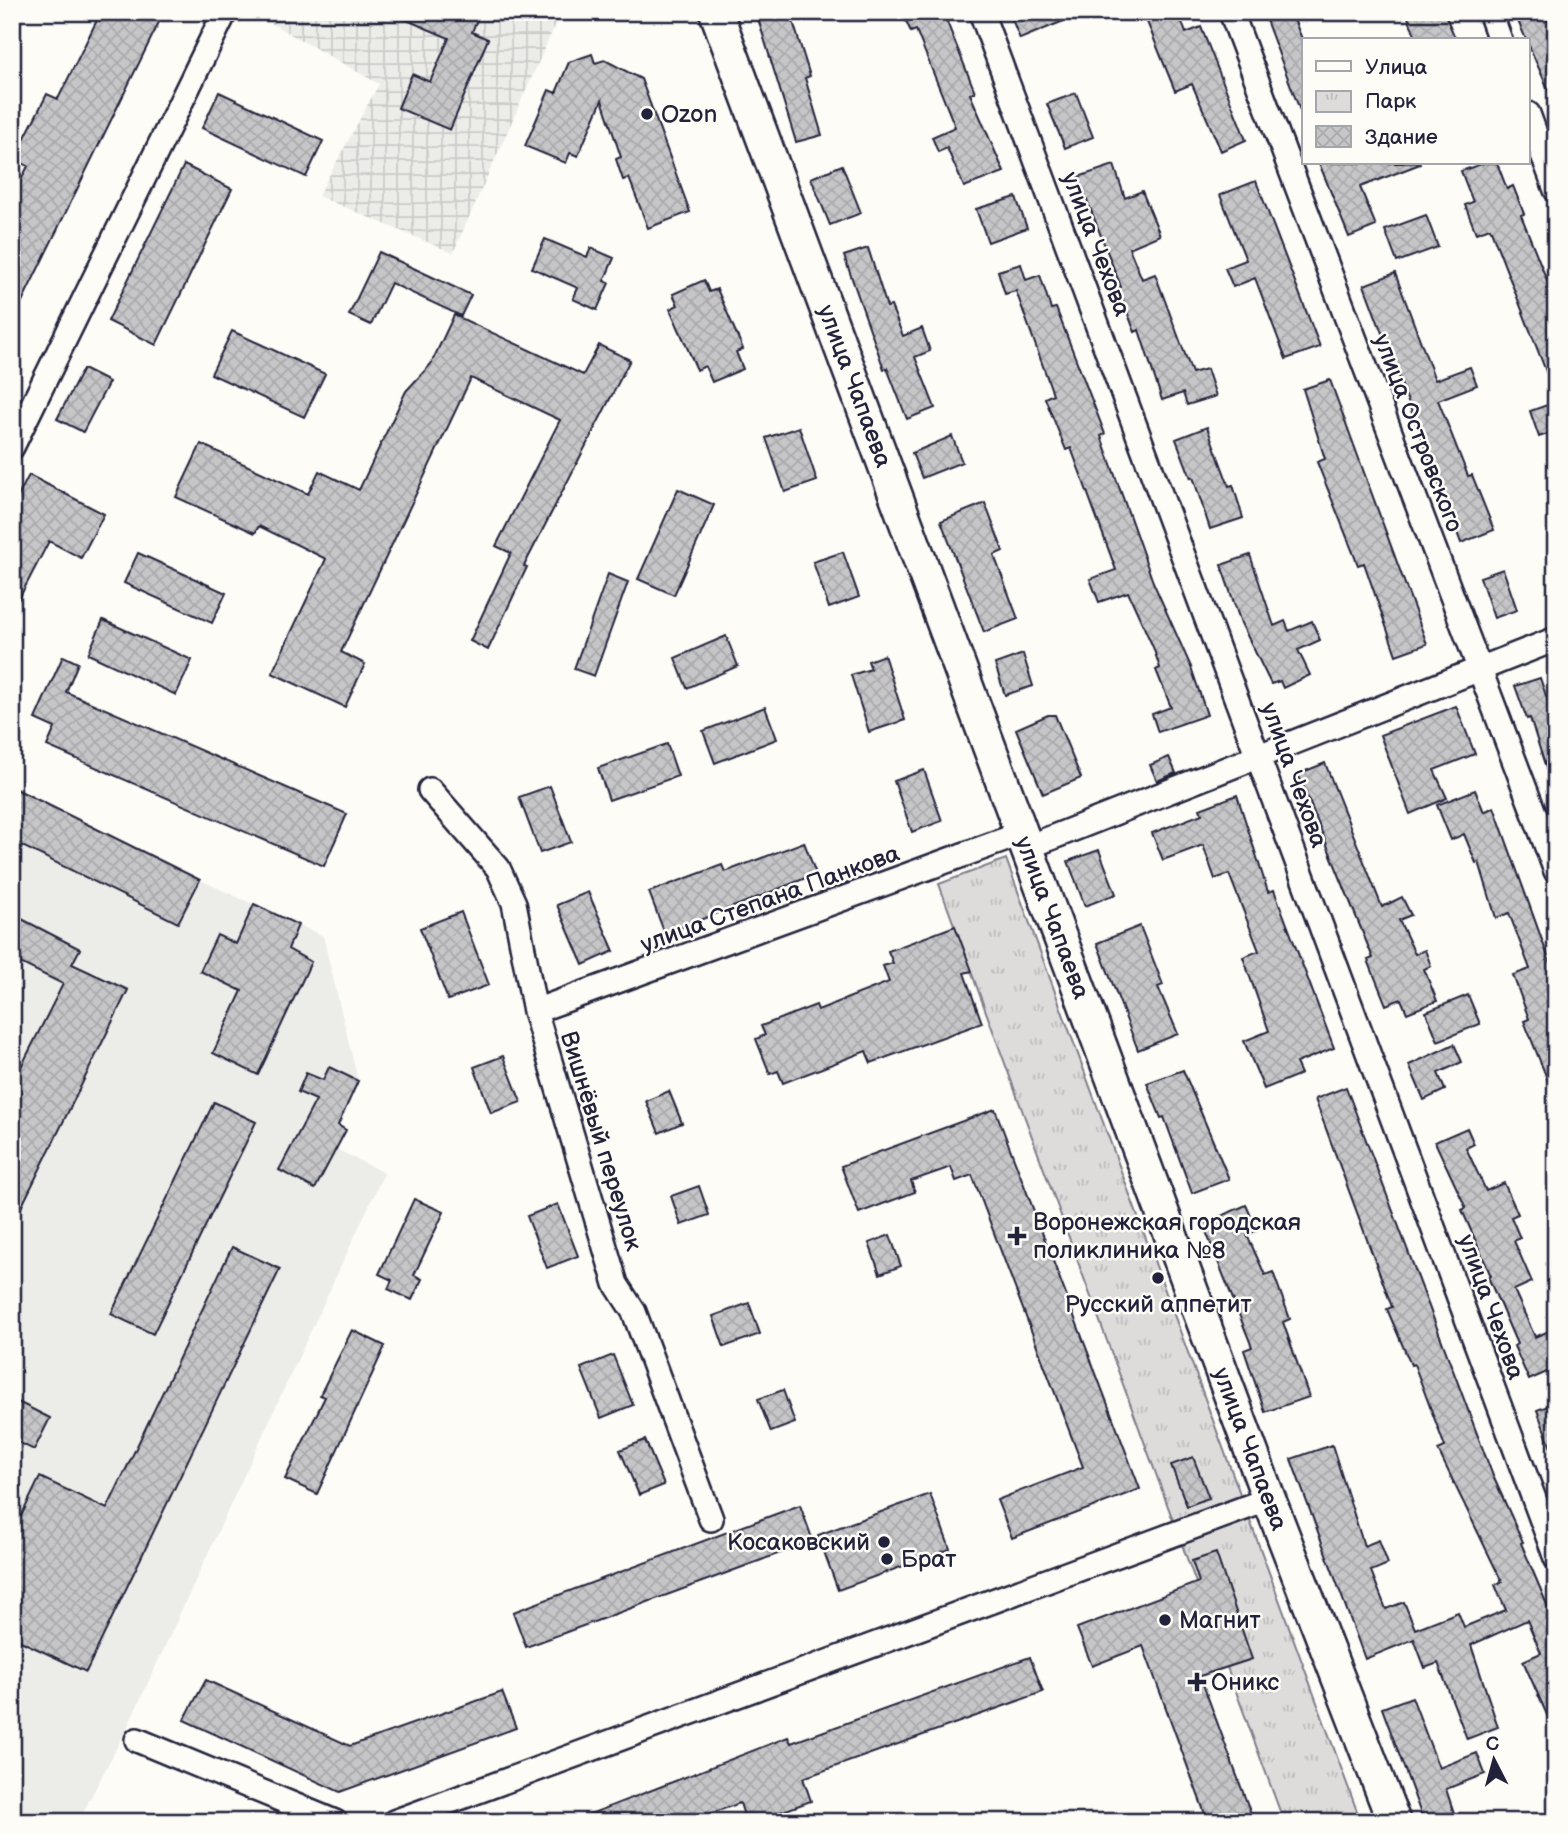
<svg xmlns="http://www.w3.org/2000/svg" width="1568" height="1834" viewBox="0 0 1568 1834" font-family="'Balsamiq Sans',sans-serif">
<defs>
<pattern id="industrial-grid" width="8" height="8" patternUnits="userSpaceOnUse" patternTransform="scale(1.75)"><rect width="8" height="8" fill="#ecece9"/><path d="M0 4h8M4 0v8" fill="none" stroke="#cacac9"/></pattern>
<pattern id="park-tufts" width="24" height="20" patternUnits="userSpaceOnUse" patternTransform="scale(1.75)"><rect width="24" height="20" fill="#dddcdb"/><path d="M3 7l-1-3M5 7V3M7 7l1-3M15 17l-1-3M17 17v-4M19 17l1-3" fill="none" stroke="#bdbcbd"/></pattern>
<pattern id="building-cross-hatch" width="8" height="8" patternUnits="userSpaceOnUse" patternTransform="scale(1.75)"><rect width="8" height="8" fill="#c6c6c8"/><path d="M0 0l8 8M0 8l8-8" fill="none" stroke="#aaaaad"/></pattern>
</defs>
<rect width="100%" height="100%" fill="#fdfcf7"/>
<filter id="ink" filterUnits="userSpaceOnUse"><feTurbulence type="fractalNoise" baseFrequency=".0143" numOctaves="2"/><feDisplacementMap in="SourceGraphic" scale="14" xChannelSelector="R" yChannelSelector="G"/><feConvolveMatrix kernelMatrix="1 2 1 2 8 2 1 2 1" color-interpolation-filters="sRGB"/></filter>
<g filter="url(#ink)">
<path fill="#ecece9" d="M12 787 200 880 323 936 358 1081 338 1124 346 1130 336 1149 384 1173 128 1726 78 1822H12Z"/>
<path fill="url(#industrial-grid)" d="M251 12H561L453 253 318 196 379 84Z"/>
<path fill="url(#park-tufts)" stroke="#807f8b" stroke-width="2" d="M1006 859 1361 1822H1284L939 884Z"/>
<path fill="url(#building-cross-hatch)" stroke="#22223b" stroke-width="2" d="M101 12H164L12 322V198L28 166 14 159 47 94 58 99Z
M388 12H480L472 32 488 39 450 130 398 108 412 74 430 82 449 38Z
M756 12H790L810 76 805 78 822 135 796 142Z
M902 12H956L945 17 975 92 970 94 1004 172 964 187 947 148 938 152 932 137 955 127 916 30 911 32Z
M1009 12H1083V13L1020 39Z
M1143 12H1178L1186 33 1201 27 1246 140 1221 151 1192 84 1175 91Z
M1263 12H1291L1304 44V121Z
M1406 12H1444L1456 40H1417Z
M1514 12H1545L1556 41V107Z
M592 54 595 63 605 60 641 79 690 212 648 228 629 178 623 180 616 159 621 157 602 100 578 156 570 153 566 163 525 146 549 90 556 93 569 62Z
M219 92 323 141 306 177 202 128Z
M1076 93 1093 137 1065 148 1047 104Z
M1319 163H1420V164L1360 187 1376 226 1349 237Z
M1484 163H1497L1507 189 1513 186 1524 214 1521 215 1552 293 1556 292V397L1490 228 1476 233 1465 205 1473 202 1461 171Z
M184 165 232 189 156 345 108 321Z
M842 165 861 213 830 225 811 178Z
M1114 165 1125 198 1142 191 1160 235 1129 248 1142 279 1155 274 1192 373 1207 369 1216 396 1187 405 1183 393 1162 400 1139 330 1135 332 1118 288 1121 287 1078 177Z
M1256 181 1320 347 1286 359 1255 278 1233 287 1225 268 1246 260 1220 195Z
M1016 197 1027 228 988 242 976 209Z
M1426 215 1438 247 1397 262 1385 230Z
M545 239 587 257 591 248 614 258 604 281 609 283 597 310 573 299 578 288 532 268Z
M868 248 887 307 891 306 903 336 922 328 930 351 915 357 935 408 907 419 887 368 884 369 844 256Z
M379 252 471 295 461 316 391 283 371 325 349 315Z
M1021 264 1026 280 1040 275 1051 309 1056 308 1105 434 1101 436 1153 582 1191 667 1207 715 1158 732 1152 714 1171 707 1156 670 1160 668 1153 647 1128 592 1099 602 1090 579 1116 570 1071 448 1066 450 1045 398 1053 394 1016 291 1005 294 998 271Z
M1395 273 1435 380 1470 367 1477 385 1438 400 1468 476 1472 475 1494 530 1461 543 1364 285Z
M704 280 709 292 717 289 743 349 736 352 743 369 712 382 705 366 697 370 670 309 678 305 673 294Z
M454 315 583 375 599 345 630 360 524 566 527 567 488 650 470 641 511 553 496 546 560 420 471 378 341 652 365 664 345 707 272 673 326 559 259 526 255 533 176 497 201 444 308 494 319 471 359 490 406 391 431 364Z
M232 331 325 374 304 417 211 374Z
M83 369 109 382 83 432 57 419Z
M1330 380 1427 644 1396 655 1364 563 1358 565 1317 462 1325 459 1303 389Z
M1556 402V431L1539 437 1530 411Z
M799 427 817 481 785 492 766 438Z
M1207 427 1229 486 1233 485 1243 518 1210 529 1193 477 1191 478 1176 439Z
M952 436 962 462 922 478 912 453Z
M29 475 104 514 81 558 49 541 12 612V508Z
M678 489 714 505 674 595 638 579Z
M985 503 1003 551 994 555 1018 619 984 632 941 521Z
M843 552 859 597 829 608 813 562Z
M138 553 226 593 212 623 124 583Z
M1250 555 1274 626 1285 621 1289 631 1312 621 1320 640 1298 650 1310 675 1283 688 1280 681 1271 684 1241 623 1221 565Z
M1503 569 1517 610 1494 618 1480 577Z
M608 574 628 582 594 676 574 669Z
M103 620 192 660 176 695 88 654Z
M726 636 738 666 687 688 675 658Z
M1023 654 1033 686 1005 695 995 664Z
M884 655 905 720 869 732 851 675 871 669 868 661Z
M63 656 78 663 66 692 347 814 324 866 47 746 55 728 35 719Z
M1540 678 1556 725V789L1553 790 1530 718 1527 719 1515 686Z
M1456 706 1475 754 1434 770 1447 798 1410 814 1380 735Z
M765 707 777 739 715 763 703 731Z
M1048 715H1055L1081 778 1043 794 1016 729Z
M667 744 678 776 609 800 598 768Z
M1169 757 1176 773 1157 781 1150 765Z
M1325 763 1382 907 1402 897 1411 915 1399 920 1415 954 1425 950 1431 966 1424 969 1437 1001 1407 1013 1401 999 1386 1005 1368 960 1373 958 1298 774Z
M924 770 942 821 912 832 894 781Z
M550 786 571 842 540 853 519 797Z
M12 787 200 880 178 923 12 841Z
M1475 790 1484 812 1494 807 1556 979V1101L1524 1021 1529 1019 1513 975 1530 969 1509 913 1496 918 1479 862 1476 863 1464 834 1451 840 1437 805Z
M1237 795 1268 892 1274 890 1334 1048 1296 1063 1301 1074 1264 1089 1244 1041 1269 1031 1243 957 1259 951 1229 874 1215 879 1203 845 1163 860 1152 833 1202 814 1200 809Z
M804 842 816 874 665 934 649 892 722 865 725 872Z
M1099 850 1116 894 1085 906 1068 861Z
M588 892 614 951 583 965 557 905Z
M254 904 298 925 288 949 311 962 258 1075 213 1053 242 991 200 971 217 935 236 944Z
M461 912 489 985 448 1000 420 928Z
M12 914 80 949 72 964 128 990 12 1226V1070L18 1073 63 984 12 959Z
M955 926 972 971 964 973 982 1023 871 1063 866 1051 783 1083 778 1071 770 1074 756 1039 765 1035 761 1026 816 1005 818 1010 889 982 883 966 893 963 888 951Z
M1140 926 1163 985 1158 987 1178 1034 1138 1050 1097 943Z
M1468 995 1480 1024 1438 1041 1426 1012Z
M1454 1044 1462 1062 1438 1073 1445 1090 1424 1100 1409 1065Z
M503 1056 521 1102 491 1113 474 1067Z
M329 1067 358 1081 338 1125 346 1130 315 1189 279 1170 316 1100 298 1092 306 1073 323 1080Z
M1183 1070 1229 1179 1192 1193 1164 1117 1161 1118 1147 1083Z
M1346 1087 1493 1476 1523 1542 1521 1543 1556 1626V1735L1523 1661 1541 1653 1527 1620 1471 1645 1498 1727 1467 1739 1438 1663 1425 1668 1414 1639 1365 1659 1291 1459 1332 1445 1364 1546 1379 1540 1388 1564 1371 1571 1386 1609 1404 1602 1415 1629 1458 1612 1464 1627 1506 1610 1495 1585 1502 1582 1438 1450 1445 1447 1414 1364 1411 1365 1387 1309 1392 1307 1315 1099Z
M669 1091 682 1123 659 1133 646 1101Z
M214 1102 256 1122 153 1334 111 1314Z
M995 1109 1140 1489 1012 1538 997 1500 1083 1467 972 1175 956 1181 951 1167 911 1181 915 1192 859 1213 841 1166Z
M1467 1128 1474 1144 1466 1148 1486 1191 1504 1183 1518 1214 1511 1217 1520 1238 1514 1241 1532 1282 1514 1290 1535 1337 1556 1328V1368L1529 1380 1514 1346 1517 1344 1488 1277 1491 1276 1462 1210 1466 1208 1435 1142Z
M699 1186 709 1215 681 1225 671 1196Z
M414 1199 444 1212 414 1275 422 1279 412 1300 388 1289 392 1280 379 1274Z
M558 1204 578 1256 547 1268 527 1216Z
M1246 1205 1257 1230 1247 1235 1265 1275 1273 1272 1290 1319 1283 1322 1309 1397 1265 1412 1244 1350 1252 1347 1203 1224Z
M890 1235 901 1266 880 1274 869 1243Z
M232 1247 280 1269 86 1672 12 1637V1535L40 1477 107 1509Z
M749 1303 760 1334 724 1347 713 1316Z
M352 1330 385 1346 317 1494 285 1479 325 1397 320 1395Z
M613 1355 633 1405 601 1418 581 1368Z
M783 1390 795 1423 771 1432 758 1399Z
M12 1399 50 1418 34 1450 12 1439Z
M1556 1403V1456H1554L1537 1410Z
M645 1440 664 1485 639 1495 620 1450Z
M1193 1457 1209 1498 1187 1506 1171 1465Z
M930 1494 950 1549 838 1590 818 1535Z
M800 1505 813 1541 526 1647 513 1612Z
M1216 1553 1252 1659 1200 1676 1254 1822H1208L1143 1646 1092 1666 1077 1628 1199 1582 1192 1561Z
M1030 1657 1043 1692 803 1778 811 1801 753 1822H746L740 1803 687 1822H570L788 1737 791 1743Z
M206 1680 350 1746 502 1692 516 1728 340 1792 184 1720Z
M1412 1697 1439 1768 1477 1753 1485 1774 1446 1789 1457 1822H1424L1382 1708Z"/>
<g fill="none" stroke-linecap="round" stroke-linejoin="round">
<defs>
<path id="street" d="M981 12 1556 1558
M1231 12 1556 871
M1490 12 1500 40
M1528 114 1556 190
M12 447 225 12
M430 790 498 868 514 903 535 1011 616 1284 634 1312 711 1519
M1028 847 1556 639
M535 1011 1023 833
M137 1740 335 1822
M394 1822 1269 1499"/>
<g id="secondary">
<path id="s1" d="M716 12 1269 1499 1394 1822"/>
</g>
</defs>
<use href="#street" stroke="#22223b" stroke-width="28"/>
<use href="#secondary" stroke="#22223b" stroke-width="37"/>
<use href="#street" stroke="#fdfcf7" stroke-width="23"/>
<use href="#secondary" stroke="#fdfcf7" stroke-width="32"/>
</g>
</g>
<g fill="#22223b" stroke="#fdfcf7" stroke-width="2.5">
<circle cx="647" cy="114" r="7"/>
<path d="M1013.5 1225.5h7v7h7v7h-7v7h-7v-7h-7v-7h7z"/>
<circle cx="1158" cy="1278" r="7"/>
<circle cx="884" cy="1542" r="7"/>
<circle cx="887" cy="1559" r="7"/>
<circle cx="1165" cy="1620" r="7"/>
<path d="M1193.5 1671.5h7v7h7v7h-7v7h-7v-7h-7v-7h7z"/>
</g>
<g text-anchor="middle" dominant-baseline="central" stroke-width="5" stroke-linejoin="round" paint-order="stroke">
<g font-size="24" fill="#22223b" stroke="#fdfcf7" text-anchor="start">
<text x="661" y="114">Ozon</text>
<text x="1033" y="1222">Воронежская городская<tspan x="1033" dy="28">поликлиника №8</tspan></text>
<text x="1158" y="1304" text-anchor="middle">Русский аппетит</text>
<text x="870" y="1542" text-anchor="end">Косаковский</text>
<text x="901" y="1559">Брат</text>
<text x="1179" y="1620">Магнит</text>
<text x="1211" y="1682">Оникс</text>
</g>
<g font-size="24" fill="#22223b" stroke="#fdfcf7">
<text transform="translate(1096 244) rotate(69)">улица Чехова</text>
<text stroke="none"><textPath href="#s1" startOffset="399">улица Чапаева</textPath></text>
<text transform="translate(1418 433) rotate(69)">улица Островского</text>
<text transform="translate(1294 775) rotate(70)">улица Чехова</text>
<text transform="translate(770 899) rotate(-20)">улица Степана Панкова</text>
<text stroke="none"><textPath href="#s1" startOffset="966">улица Чапаева</textPath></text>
<text transform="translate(601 1141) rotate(73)">Вишнёвый переулок</text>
<text transform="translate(1491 1307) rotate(70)">улица Чехова</text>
<text stroke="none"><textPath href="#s1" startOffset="1533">улица Чапаева</textPath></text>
</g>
</g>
<rect width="1568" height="1834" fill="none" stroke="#fdfcf7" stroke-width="42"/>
<rect x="21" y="21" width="1526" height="1792" fill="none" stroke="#22223b" stroke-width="2.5" filter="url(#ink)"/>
<rect x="1302" y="38" width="228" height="126" fill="#fdfcf7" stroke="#a5a5ac" stroke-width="2"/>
<rect x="1316" y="61" width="35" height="10" fill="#fdfcf7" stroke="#a5a5ac" stroke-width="2"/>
<text x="1365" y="74" font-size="21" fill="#22223b">Улица</text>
<rect x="1316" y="91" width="35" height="21" fill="url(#park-tufts)" stroke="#a5a5ac" stroke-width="2"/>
<text x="1365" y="108" font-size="21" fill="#22223b">Парк</text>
<rect x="1316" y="126" width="35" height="21" fill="url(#building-cross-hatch)" stroke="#a5a5ac" stroke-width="2"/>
<text x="1365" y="144" font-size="21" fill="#22223b">Здание</text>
<g transform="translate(1494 1760) rotate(354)" stroke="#fdfcf7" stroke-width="5" paint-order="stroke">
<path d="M0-5L12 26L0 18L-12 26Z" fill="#22223b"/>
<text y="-10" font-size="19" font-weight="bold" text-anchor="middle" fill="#22223b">С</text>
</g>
</svg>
